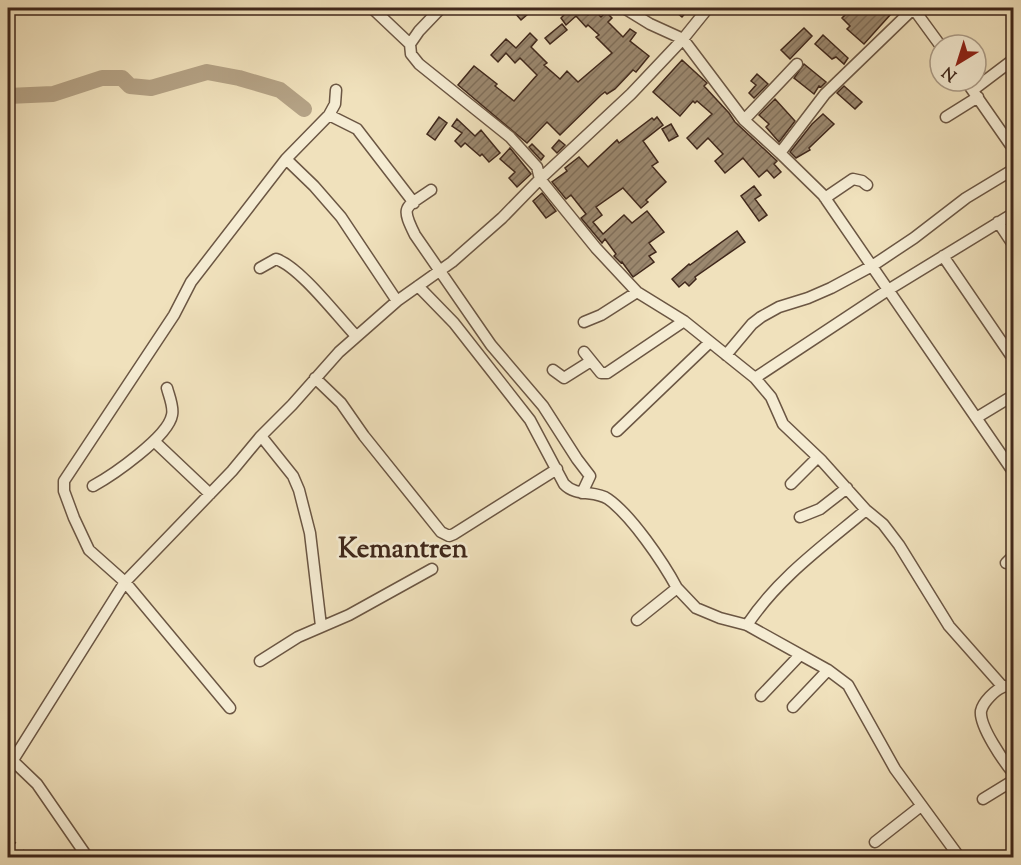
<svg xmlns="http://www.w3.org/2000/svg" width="1021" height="865" viewBox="0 0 1021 865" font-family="'Sorts Mill Goudy',serif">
<defs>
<pattern id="building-hatch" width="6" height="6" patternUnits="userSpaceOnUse" patternTransform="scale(1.5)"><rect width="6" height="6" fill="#9b886f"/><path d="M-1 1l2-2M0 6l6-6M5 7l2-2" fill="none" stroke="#806f5a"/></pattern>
</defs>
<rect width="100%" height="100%" fill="#f0e1bc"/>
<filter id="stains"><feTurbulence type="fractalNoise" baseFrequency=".00333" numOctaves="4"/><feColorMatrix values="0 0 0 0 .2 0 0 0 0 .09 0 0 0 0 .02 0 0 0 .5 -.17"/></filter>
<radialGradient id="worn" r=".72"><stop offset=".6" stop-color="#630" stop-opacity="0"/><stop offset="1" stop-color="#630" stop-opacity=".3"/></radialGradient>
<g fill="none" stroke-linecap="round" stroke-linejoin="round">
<path stroke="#b4a285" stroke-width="16" d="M8 96 53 94 102 78H122L130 86 151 88 207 72 239 78 280 90 304 109"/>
</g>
<path fill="url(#building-hatch)" stroke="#3f271b" stroke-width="1.5" d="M521 8H535L521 20 515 13Z
M559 8H582L588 15 594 10 601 17 606 12 612 18 608 22 623 37 630 29 636 33 630 41 649 56 636 72 633 70 615 89 607 94 605 92 601 95 560 135 547 122 527 143 458 85 474 66 497 84 495 86 514 101 537 75 520 58 515 63 506 53 498 62 491 55 506 39 516 48 530 33 537 40 531 47 547 63 544 65 560 79 567 71 578 82 612 53 596 37 599 35 588 25 586 27 576 16 566 25 561 18 564 15Z
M671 8H690L682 17Z
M838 8H881L890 15 864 44 847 29 850 26 842 18 845 15Z
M562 24 567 30 550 44 545 38Z
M804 28 812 36 790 59 781 50Z
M823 35 848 58 844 64 836 57 832 59 815 44Z
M682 60 707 83 704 86 729 113 735 122 777 161 774 164 781 172 774 178 767 170 759 177 743 158 725 173 715 161 723 154 708 138 697 149 687 138 712 114 697 101 695 103 693 101 680 116 653 92Z
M804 64 826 82 821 87 819 86 814 94 794 78Z
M757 74 768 84 754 98 749 93 756 85 751 81Z
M844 86 862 102 855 109 837 93Z
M775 99 795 121 779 142 766 127 769 124 759 115Z
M823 114 834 124 809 148 810 150 796 158 790 152 812 124Z
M439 117 447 123 435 140 427 134Z
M657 117 663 125 643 141 658 162 652 166 666 182 646 200 648 202 641 208 623 188 596 207 602 215 593 222 603 234 624 215 632 223 647 211 664 232 649 243 656 252 649 256 654 262 633 277 622 262 621 263 614 256 616 254 605 239 602 243 581 218 586 214 571 195 566 199 552 182 567 171 565 168 579 157 588 167 617 140 619 143 652 118 654 120Z
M457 119 475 136 481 130 500 153 489 162 482 154 480 156 465 143 461 147 455 141 462 133 452 126Z
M671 124 678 136 669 141 662 129Z
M559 140 565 145 557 153 552 148Z
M532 144 544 156 541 160 529 147Z
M510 148 531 174 517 187 509 178 515 172 500 159Z
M754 186 761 195 755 199 767 215 759 221 741 196Z
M542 193 556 211 546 218 533 201Z
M737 231 745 242 695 277 696 279 689 286 685 282 679 287 672 279 689 264 690 265Z"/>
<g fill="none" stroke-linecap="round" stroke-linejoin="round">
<defs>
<path id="minor" d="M372 8 410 44
M441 8 419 31 410 44 411 54 419 64 510 137 537 167 540 179 596 248 637 292 684 321 755 378 771 397 783 424 822 461 866 510 883 524 899 545 949 626 1003 687 1014 684
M624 8 650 24 683 39 744 120 780 153 823 195 1014 473
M913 8 940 45
M966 81 1014 150
M973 90 1014 59
M329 115 357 129 414 203
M946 117 978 97
M744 120 797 64
M780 153 825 94 914 8
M286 159 329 115 335 104 336 90
M431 190C405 208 400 205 415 235L491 345 543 406 577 459 590 476 582 493
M825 198 853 179 862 181 867 185
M998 222 1014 246
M943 256 1014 360
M260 268 276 259C300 267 337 316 356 336
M418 286 454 323 530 420 564 484C576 497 595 490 608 499 631 515 663 562 677 588L637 620
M584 322 601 315 637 292
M584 352 601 373H607L684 321
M726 355 752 324 761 317 779 307 808 298 831 288 872 266 914 238 966 198 1014 169
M553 370 564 378 591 361
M315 378 341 403 364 436 441 532 449 536 454 534 557 469
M755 378 888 290 1014 213
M976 418 1014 395
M617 431 710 342
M261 436 293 476 299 490 310 533 321 626
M154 441 210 494
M791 484 818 457
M93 486C113 475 168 437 172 415 174 407 169 396 167 388
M800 517 820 509 847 488
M1006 563 1014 555
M677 588 696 608 720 618 747 625 828 670 848 685 895 769 960 858
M747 625C778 578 823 546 866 510
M260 661 298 637 349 615 432 569
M1003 687C995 690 983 702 981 711 979 726 1004 762 1014 774
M761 696 800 655
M793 707 828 670
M230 708 125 582 89 550 74 518 64 491V481L174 315 191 282 286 159 314 186 341 217 397 301
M13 761 37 784 88 858
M8 768 125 582 232 471 261 436 292 405 339 352 397 301 452 262 502 218 540 179 631 94 683 39 708 8
M983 799 1014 780
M875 842 921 806"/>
</defs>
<use href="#minor" stroke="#6b5643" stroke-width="13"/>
<use href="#minor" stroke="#f5ecd3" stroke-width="10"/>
<path stroke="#3f271b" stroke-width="3" stroke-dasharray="10 10" stroke-linecap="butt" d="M8 837 31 858"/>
</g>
<g text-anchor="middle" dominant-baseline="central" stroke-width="5" stroke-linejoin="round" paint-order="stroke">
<g font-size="27" font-weight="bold" fill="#3f271b" stroke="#f5ecd3">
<text x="403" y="550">Kemantren</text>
</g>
</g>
<rect width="1021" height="865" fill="none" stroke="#f0e1bc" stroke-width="30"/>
<rect x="9" y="9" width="1003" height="847" fill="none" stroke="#3f271b" stroke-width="3"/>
<rect x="15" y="15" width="991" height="835" fill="none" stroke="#3f271b" stroke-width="1.5"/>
<g transform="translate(958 63) rotate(218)"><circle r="28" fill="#f5ecd3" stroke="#ac9d89" stroke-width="1.5"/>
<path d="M0-4.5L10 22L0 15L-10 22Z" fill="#8f2418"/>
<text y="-9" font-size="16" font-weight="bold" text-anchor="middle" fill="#3f271b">N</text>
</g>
<rect width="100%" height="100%" filter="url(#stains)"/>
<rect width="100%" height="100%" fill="url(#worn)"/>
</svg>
